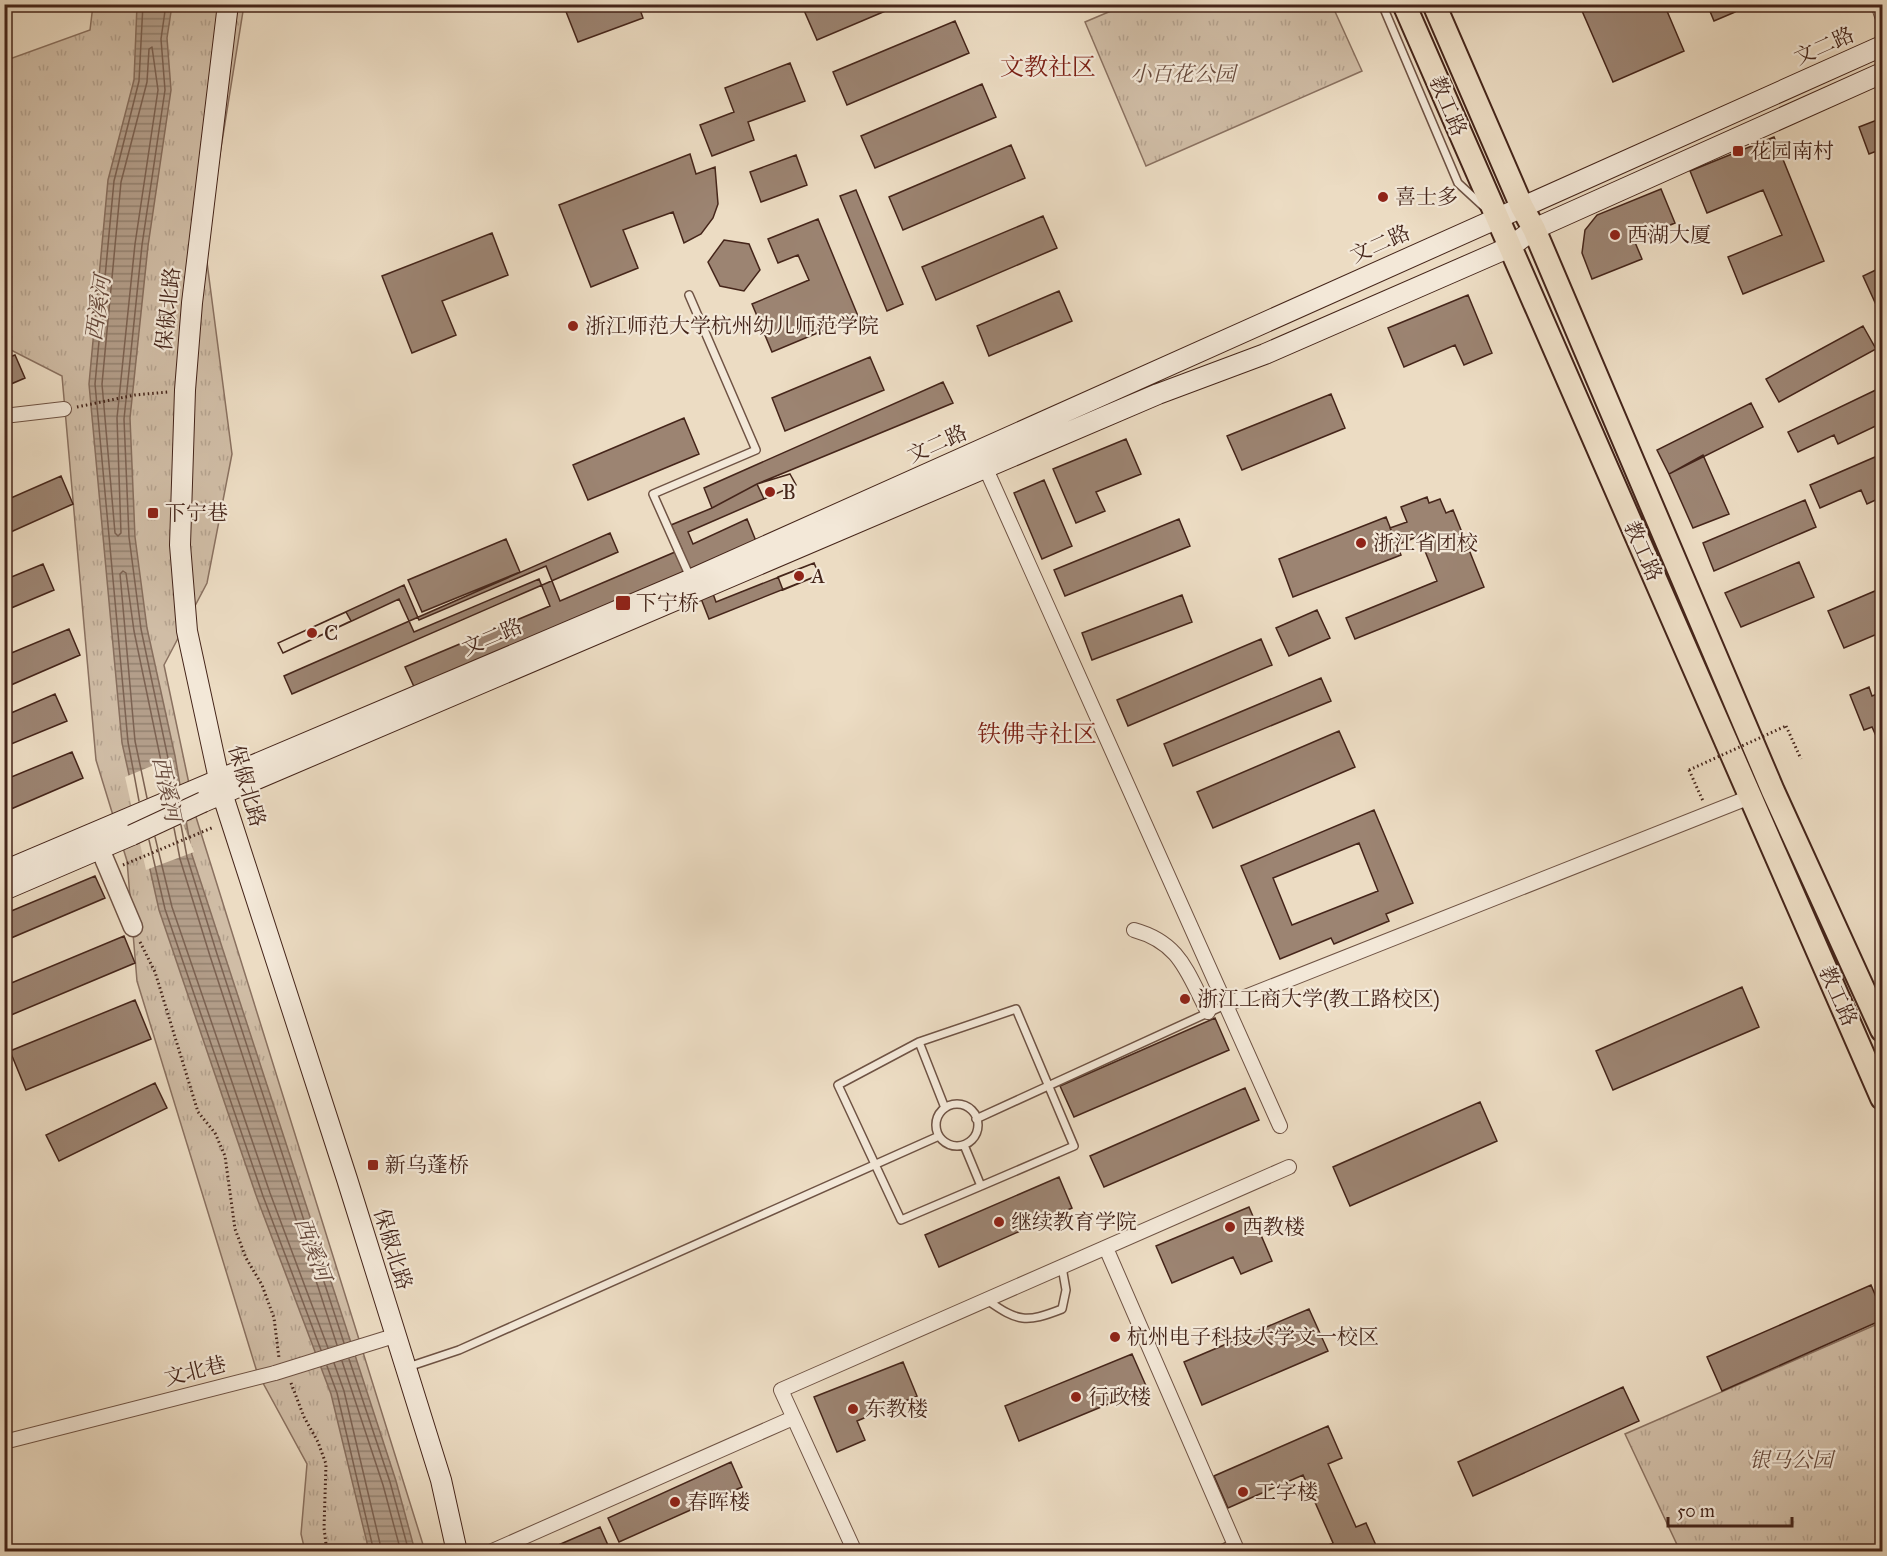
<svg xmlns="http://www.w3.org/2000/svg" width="1887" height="1556" viewBox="0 0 1887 1556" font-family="'IM FELL Great Primer','Noto Serif SC',serif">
<defs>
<pattern id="grass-tufts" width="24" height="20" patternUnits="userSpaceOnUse" patternTransform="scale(1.5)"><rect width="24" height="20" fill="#d0bda6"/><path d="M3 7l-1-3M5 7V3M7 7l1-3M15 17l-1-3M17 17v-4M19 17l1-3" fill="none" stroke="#b4a28e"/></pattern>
<pattern id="water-rules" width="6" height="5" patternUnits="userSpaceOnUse" patternTransform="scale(1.5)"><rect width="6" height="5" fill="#b39e8a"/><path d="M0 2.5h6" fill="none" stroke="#938170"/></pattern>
</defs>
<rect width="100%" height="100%" fill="#ecdcc3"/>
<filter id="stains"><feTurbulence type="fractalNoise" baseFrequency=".00333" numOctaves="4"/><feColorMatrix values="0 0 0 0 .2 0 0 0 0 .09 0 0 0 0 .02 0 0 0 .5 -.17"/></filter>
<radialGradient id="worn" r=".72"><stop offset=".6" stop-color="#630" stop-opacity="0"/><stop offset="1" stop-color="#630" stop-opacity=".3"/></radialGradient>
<path fill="url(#grass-tufts)" stroke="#8a7160" stroke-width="1.5" d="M93 5H244L205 247 232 454 207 583 164 665 196 817 425 1551H305L301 1534 307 1464 257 1372 137 981 127 861 96 760 62 376 5 347 4 61 90 30Z
M1125 5H1332L1362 71 1146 166 1085 22Z
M1882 1322V1551H1680L1625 1434Z"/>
<path fill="url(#water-rules)" stroke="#876e5d" stroke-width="1.5" d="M137 5H172L167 38 171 90 148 246 130 418 135 537 147 628 175 756 192 855 396 1481 415 1551H369L331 1394 257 1198 159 910 122 743 89 384 108 180 134 80Z"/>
<path fill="#ecdcc3" d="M159 763 194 852 146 870 125 777Z"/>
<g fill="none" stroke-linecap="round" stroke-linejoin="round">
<path stroke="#7c6252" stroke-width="1.5" d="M166 4 161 39 165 90 142 245 124 419 129 537 141 629 174 787
M152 47 158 90 135 244 117 418 121 533 118 536 115 533 102 384 121 182 147 82 149 49Z
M147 798 135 741 120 574 123 571 126 573 134 631 167 790
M139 801 128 742 95 384 114 181 139 81 143 4
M181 825 187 857 217 954 344 1343
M174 828 180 859 210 956 337 1345
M155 837 172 907 270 1193 328 1348
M149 840 165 909 263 1196 321 1350
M349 1359 390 1482 409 1552
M342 1361 383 1485 401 1552
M334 1363 344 1391 382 1552
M327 1366 337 1393 374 1552"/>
</g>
<path fill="#9c8472" stroke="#45251a" stroke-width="1.5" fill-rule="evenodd" d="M563 4H638L643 18 578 42Z
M810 4H902L817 40 803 8Z
M1579 4H1664L1684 51 1613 82Z
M1707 4H1732L1735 12 1714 21Z
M955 21 969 53 847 105 833 72Z
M790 63 805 101 748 122 754 140 712 156 700 125 734 112 725 88Z
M982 84 996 117 875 168 861 136Z
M1882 89V110L1876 92Z
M1882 118V149L1869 154 1859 127Z
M1774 137 1824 261 1743 294 1728 257 1782 235 1763 190 1707 213 1690 171Z
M1011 145 1025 178 903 230 889 197Z
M690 154 696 174 715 167 718 204 713 218 701 234 684 243 673 212 623 230 638 268 591 287 559 205Z
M796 155 807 185 761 202 750 172Z
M1661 189 1675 223 1634 240 1642 259 1592 279 1582 253 1585 230 1597 215Z
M856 190 903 304 887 311 840 196Z
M1043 216 1057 248 936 300 922 267Z
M818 219 858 316 772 352 752 304 809 280 798 255 778 263 768 239Z
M492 233 508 275 442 301 456 335 412 353 382 276Z
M724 240 749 244 760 270 744 291 720 286 708 262Z
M1882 267V307L1878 309 1863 276Z
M1059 291 1072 321 989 356 977 326Z
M1468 295 1492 353 1464 365 1455 345 1404 367 1388 328Z
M1863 326 1876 349 1779 402 1766 379Z
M15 355 25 378 4 387V359Z
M870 357 884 390 785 431 772 398Z
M943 382 953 403 757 484 712 508 704 488Z
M1882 387V423L1838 444 1834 435 1798 452 1788 432Z
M1331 394 1345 428 1242 470 1227 436Z
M1751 403 1763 427 1669 474 1657 450Z
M684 418 699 454 588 500 573 465Z
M1126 439 1141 474 1096 492 1105 511 1076 523 1053 469Z
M1882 454V497L1867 504 1861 490 1820 508 1810 485Z
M1703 455 1729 514 1693 528 1669 474Z
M790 474 796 485 688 532 693 544 747 519 767 568 712 591 716 602 814 563 819 575 709 619 700 596 426 713 405 667 550 606 539 579 414 632 399 599 283 653 278 643 404 585 419 620 546 566 560 601 682 549 671 525 712 508 757 484Z
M790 474 796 485 764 499 757 484Z
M61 476 73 504 4 535V501Z
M1044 480 1072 546 1042 559 1014 493Z
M1427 497 1429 503 1440 499 1446 513 1453 510 1484 587 1355 639 1346 618 1437 581 1419 536 1397 545 1390 528 1407 522 1401 507Z
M1805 500 1816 527 1714 571 1703 543Z
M1386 517 1401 555 1293 597 1279 559Z
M1179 519 1190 546 1065 596 1054 570Z
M610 533 618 552 292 694 284 676Z
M506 539 520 572 422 612 408 580Z
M1799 562 1814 597 1741 627 1725 593Z
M814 563 819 575 783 590 778 577Z
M43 564 54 590 4 611V580Z
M1882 588V632L1844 648 1828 611Z
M1182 595 1192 622 1092 660 1082 633Z
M1317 610 1330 638 1289 656 1276 628Z
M346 612 351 621 283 653 278 643Z
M69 629 80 655 4 688V656Z
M1261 639 1272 665 1128 726 1117 700Z
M1321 678 1331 701 1173 766 1164 744Z
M1869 687 1872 696 1882 692V736L1877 738 1872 727 1864 730 1850 695Z
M55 694 67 721 4 747V716Z
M1339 731 1355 767 1213 828 1197 792Z
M72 752 83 778 4 812V780Z
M1374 810 1413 903 1386 914 1389 921 1334 944 1331 938 1280 959 1241 866ZM1359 843 1378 891 1292 925 1273 878Z
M95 876 105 898 4 941V914Z
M124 936 135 963 4 1018V986Z
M1742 987 1759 1027 1613 1090 1596 1051Z
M135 1000 151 1039 26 1090 10 1051Z
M1215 1018 1229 1050 1074 1117 1060 1086Z
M155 1083 167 1108 59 1161 46 1135Z
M1245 1088 1259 1120 1104 1187 1090 1156Z
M1480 1102 1497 1141 1350 1206 1333 1167Z
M1059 1177 1072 1208 939 1267 925 1235Z
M1249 1207 1272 1261 1241 1274 1233 1257 1172 1283 1156 1246Z
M1871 1285 1882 1311V1320L1722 1391 1707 1357Z
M1309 1309 1328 1351 1202 1405 1184 1362Z
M1132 1354 1147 1388 1019 1441 1005 1406Z
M903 1362 917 1396 857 1421 865 1440 837 1452 814 1397Z
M1623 1387 1639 1421 1473 1496 1458 1462Z
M1328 1426 1342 1458 1328 1464 1356 1527 1366 1523 1379 1552H1314L1333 1543 1303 1475 1228 1508 1214 1476Z
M731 1462 742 1487 619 1542 608 1518Z
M600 1527 611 1552H542Z"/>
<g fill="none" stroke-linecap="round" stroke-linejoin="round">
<defs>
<path id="service" d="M1382 4 1458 183 1483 206
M689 295 756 450 653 494 690 577
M919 1042 1016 1009 1074 1146 981 1186 964 1145
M936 1125a21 21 0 1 1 42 0a21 21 0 1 1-42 0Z
M945 1108 919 1042 838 1085 901 1220 981 1186
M976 1119 1225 1005
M987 1300C1018 1322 1026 1323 1062 1309L1066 1290 1062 1267
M408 1367 459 1350 939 1136
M1216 1552 1234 1543"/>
<path id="minor" d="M1878 4 1882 16
M4 416 64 409
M982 460 1280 1126
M1134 930C1181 943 1187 973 1208 1012
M1225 1005 1750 797
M1106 1248 1238 1552
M352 1349 394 1336
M4 1442 275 1373
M490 1552 793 1418
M855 1552 781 1390 1289 1167"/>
<path id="tertiary" d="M100 849 133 927"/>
<path id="secondary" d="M228 4 192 303 185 390 180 545 187 631 222 793 347 1179 441 1480 457 1552
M203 802 1158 394 1265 354 1510 247 1534 229 1882 73
M4 871 692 579 1882 46
M4 890 132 835"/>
<path id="primary" d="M1404 4 1882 1098
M1434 4 1522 207 1534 229 1773 791 1882 1030"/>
</defs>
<use href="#service" stroke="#6f5344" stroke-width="10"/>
<use href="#minor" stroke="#6f5344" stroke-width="16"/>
<use href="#tertiary" stroke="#6f5344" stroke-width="21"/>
<use href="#secondary" stroke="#45251a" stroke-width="22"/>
<use href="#primary" stroke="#45251a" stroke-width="26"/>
<path stroke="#45251a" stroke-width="3" stroke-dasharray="1.5 3" stroke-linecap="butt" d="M77 407 135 395 168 392
M1786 726 1801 759
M1689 770 1703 801
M123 865 214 827
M140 942 155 972 198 1112 215 1133 225 1156 235 1229 246 1258 262 1285 274 1318 279 1358
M291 1383 304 1417 318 1442 326 1464 324 1528 327 1552"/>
<use href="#service" stroke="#f3e8d8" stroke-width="7"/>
<use href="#minor" stroke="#f3e8d8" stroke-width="14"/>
<use href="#tertiary" stroke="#f3e8d8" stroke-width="18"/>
<use href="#secondary" stroke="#f3e8d8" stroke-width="20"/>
<use href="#primary" stroke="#ecdcc3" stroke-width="22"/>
<defs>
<path id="minor-bridge" d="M275 1373 352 1349"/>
<path id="secondary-bridge" d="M132 835 203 802"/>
</defs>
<use href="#minor-bridge" stroke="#6f5344" stroke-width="16" stroke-linecap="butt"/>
<use href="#secondary-bridge" stroke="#45251a" stroke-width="22" stroke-linecap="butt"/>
<path stroke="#45251a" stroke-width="3" stroke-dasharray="1.5 3" stroke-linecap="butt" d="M1689 770 1786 726"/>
<use href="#minor-bridge" stroke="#f3e8d8" stroke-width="14"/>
<use href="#secondary-bridge" stroke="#f3e8d8" stroke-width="20"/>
</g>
<g fill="#8f2418" stroke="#f3e8d8" stroke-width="2">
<rect x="1732" y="145" width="12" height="12" rx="3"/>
<circle cx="1383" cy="197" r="6"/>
<circle cx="1615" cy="235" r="6"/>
<circle cx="573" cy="326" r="6"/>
<circle cx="770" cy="492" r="6"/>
<rect x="147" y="507" width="12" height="12" rx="3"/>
<circle cx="1361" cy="543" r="6"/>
<circle cx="799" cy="576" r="6"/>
<rect x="615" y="595" width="16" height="16" rx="3"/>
<circle cx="312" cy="633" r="6"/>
<circle cx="1185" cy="999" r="6"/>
<rect x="367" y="1159" width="12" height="12" rx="3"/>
<circle cx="999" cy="1222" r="6"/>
<circle cx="1230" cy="1227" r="6"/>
<circle cx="1115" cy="1337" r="6"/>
<circle cx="1076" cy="1397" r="6"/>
<circle cx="853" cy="1409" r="6"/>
<circle cx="1243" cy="1492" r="6"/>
<circle cx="675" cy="1502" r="6"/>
</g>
<g text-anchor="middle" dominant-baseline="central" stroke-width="4.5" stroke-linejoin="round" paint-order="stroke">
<g font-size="21" fill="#45251a" stroke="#f3e8d8">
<text transform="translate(1824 46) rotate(-24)">文二路</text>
<text transform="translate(1448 106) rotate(67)">教工路</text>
<text transform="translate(1380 244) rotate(-24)">文二路</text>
<text transform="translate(168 309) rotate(-84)">保俶北路</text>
<text transform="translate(937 444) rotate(-24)">文二路</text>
<text transform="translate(1643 551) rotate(66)">教工路</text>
<text transform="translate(492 637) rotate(-23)">文二路</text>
<text transform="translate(247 786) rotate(74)">保俶北路</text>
<text transform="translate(1838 996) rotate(66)">教工路</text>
<text transform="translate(393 1249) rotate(73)">保俶北路</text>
<text transform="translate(195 1371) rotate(-14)">文北巷</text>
</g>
<g font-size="21" font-style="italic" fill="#684b3d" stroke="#f3e8d8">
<text x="1183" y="74">小百花公园</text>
<text x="1791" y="1460">银马公园</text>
</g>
<g font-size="21" fill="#45251a" stroke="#f3e8d8" text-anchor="start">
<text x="1750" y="151">花园南村</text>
<text x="1395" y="197">喜士多</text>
<text x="1627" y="235">西湖大厦</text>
<text x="585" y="326">浙江师范大学杭州幼儿师范学院</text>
<text x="782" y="492">B</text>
<text x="165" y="513">下宁巷</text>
<text x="1373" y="543">浙江省团校</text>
<text x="811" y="576">A</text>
<text x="636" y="603">下宁桥</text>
<text x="324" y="633">C</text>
<text x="1197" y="999">浙江工商大学(教工路校区)</text>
<text x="385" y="1165">新乌蓬桥</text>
<text x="1011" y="1222">继续教育学院</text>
<text x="1242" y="1227">西教楼</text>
<text x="1127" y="1337">杭州电子科技大学文一校区</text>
<text x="1088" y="1397">行政楼</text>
<text x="865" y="1409">东教楼</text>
<text x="1255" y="1492">工字楼</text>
<text x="687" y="1502">春晖楼</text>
</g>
<g font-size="22" font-style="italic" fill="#66493c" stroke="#f3e8d8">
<text transform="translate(98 308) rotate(-82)">西溪河</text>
<text transform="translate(167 789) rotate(78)">西溪河</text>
<text transform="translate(313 1249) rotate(70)">西溪河</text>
</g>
<g font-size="24" fill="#7a1f14" stroke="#f3e8d8">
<text x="1048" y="67">文教社区</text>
<text x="1037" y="734">铁佛寺社区</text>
</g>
</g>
<rect width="1887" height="1556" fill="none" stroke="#ecdcc3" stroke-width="24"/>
<rect x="6" y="6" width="1875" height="1544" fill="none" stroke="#45251a" stroke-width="3"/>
<rect x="12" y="12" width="1863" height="1532" fill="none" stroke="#45251a" stroke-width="1.5"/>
<path d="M1668 1517v9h124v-9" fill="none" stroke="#45251a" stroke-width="3"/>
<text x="1677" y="1517" font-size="18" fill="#45251a" stroke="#f3e8d8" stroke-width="4.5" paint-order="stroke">50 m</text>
<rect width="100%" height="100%" filter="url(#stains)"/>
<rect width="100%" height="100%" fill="url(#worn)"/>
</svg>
